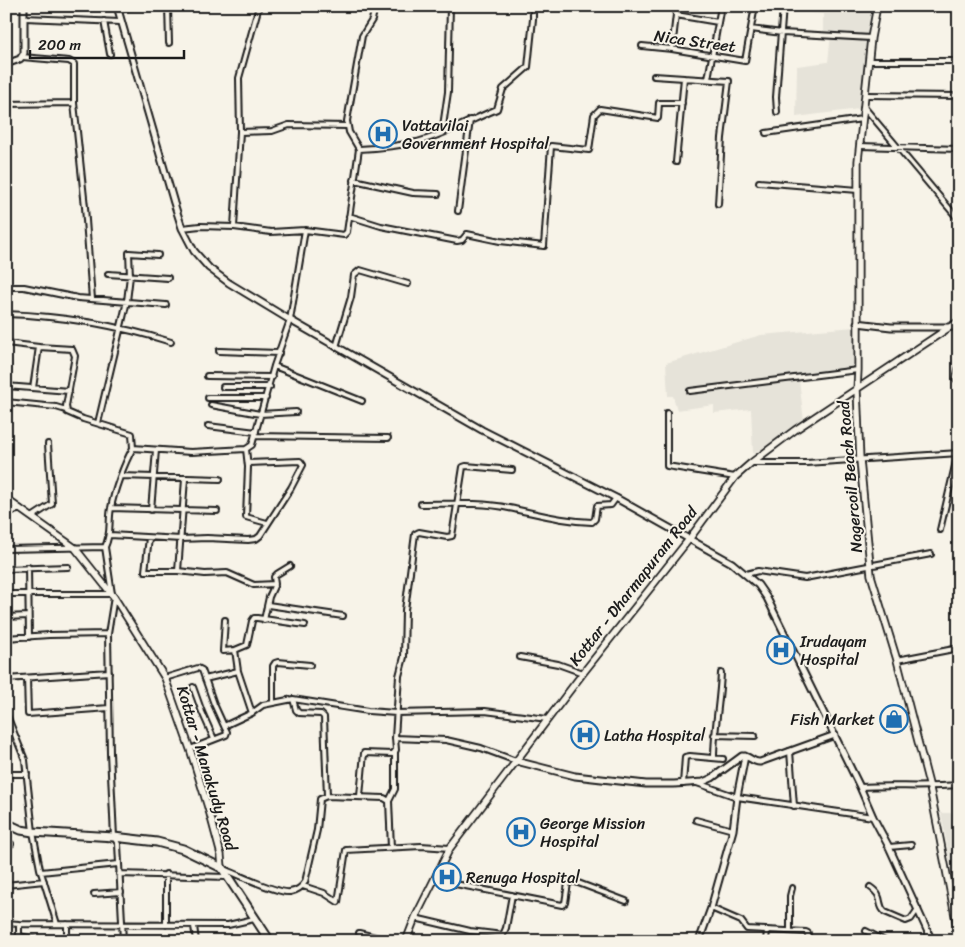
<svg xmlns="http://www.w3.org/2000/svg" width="965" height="947" viewBox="0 0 965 947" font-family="Sriracha,sans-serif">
<rect width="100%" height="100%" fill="#f7f3e8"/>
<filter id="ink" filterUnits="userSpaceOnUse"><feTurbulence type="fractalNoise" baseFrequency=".02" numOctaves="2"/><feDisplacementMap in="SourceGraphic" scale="10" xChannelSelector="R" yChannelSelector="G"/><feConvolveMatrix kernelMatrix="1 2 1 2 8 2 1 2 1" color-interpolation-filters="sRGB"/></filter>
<g filter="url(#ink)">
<path fill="#e6e3d9" d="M812 6H873L859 109 796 117 797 66 828 62 831 34 823 33V14L811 13Z
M854 327 857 373 799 380 804 421 753 454 751 409 714 413V405L677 410 673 396H668L666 363 761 335Z
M941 813H959V911Z"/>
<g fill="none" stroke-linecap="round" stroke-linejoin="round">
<defs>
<path id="minor" d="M168 6 169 43
M259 6 239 78 240 132 234 227 271 232 305 230 344 235 347 232 359 149C379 148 398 146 417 142 444 135 471 120 497 109L503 89 528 67 533 19V6
M118 9 135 6
M676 15 718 22
M25 18 120 22
M104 21 110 54
M751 29 782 33 871 38
M642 46 672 49 745 61 755 6
M672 49 677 6
M22 57 69 61 74 64V103L85 207 92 299
M870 61H959
M654 76 729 81 722 138 718 204
M708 79 721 6
M866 95 959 96
M6 104 74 103
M864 107 959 220
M777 112 776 97 783 6
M240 132 272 131 289 125 347 126
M442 133 448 92 450 6
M766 133 862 119
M860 146 959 149
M359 149 349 132 347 121 362 36 372 20 375 6
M676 162 684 78
M354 180 413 193 438 194
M759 182 858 190
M458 211 470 120
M349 216 381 226 457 241 462 240 467 234 500 241 544 246 551 146 589 150 594 115 600 109 658 118 659 103H682
M182 228 200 226 234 227
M108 274 168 278
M6 287H24L78 298 166 305
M6 314C62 316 118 325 171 342
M6 343 39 347 72 349 75 356 66 406 67 412 83 419 132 434 133 448
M336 347 351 297 354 275 360 270 408 284
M219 351 279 353
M274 366 362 401
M207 376 272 377
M956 379 959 365
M6 386 69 391
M223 387H270
M33 388 39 347
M690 391 858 370
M208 398H266
M6 402 56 407 66 410
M211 405 260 414 296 412
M667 413V466L735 477
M98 423 127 301 130 276 129 253 158 255
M208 426 256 432
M255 436 388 438
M246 449 248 467 246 517 267 523
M753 463H806L959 453
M121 476 220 479
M421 504C449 504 482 502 509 508 539 514 562 521 592 522L595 519 597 506 611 505 616 498
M111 508 217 511
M151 510 156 450
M32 517 52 504 48 444
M940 530 958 453
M110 535 181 539 207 538 248 540 256 539 260 536 291 488 303 465 300 461 248 463
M149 538 145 571H178L205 574 227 573 254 585 275 584
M6 549 105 547C112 532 108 523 111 508 114 491 124 464 133 448L191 452 246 449 252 445 274 366 290 320 305 230
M28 567 29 637
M6 569 68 567
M178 571 185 479
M746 574 758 571 805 578 931 554
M6 594H112L105 547
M114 597 108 634 110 753 114 837 118 844 123 941
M268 605 343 616
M6 617 28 616
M225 620 223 651 235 650
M264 620 269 597 275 584 274 577 277 574 290 566
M6 638 49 635 108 634
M520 657 558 664 583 673
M897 660 959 648
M27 678 28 714 109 708
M165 678 198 668 202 670 214 704 224 726
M6 679 109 672
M205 679 238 671
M193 687 202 712 214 739
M293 699 296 710 299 713 321 714 324 717 327 796
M273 703V666L275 663 278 662 310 665
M6 713 25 760 33 832 40 869 57 924
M252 713 238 671 235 650 247 645 252 621 254 618H257L305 625
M714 735 755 736
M395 738 446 740 481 748 516 761
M190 749 226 735 227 732 224 726 252 713 263 705 293 699 368 711 396 713 485 711 547 719
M790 751 794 806
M714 758C714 729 720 701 721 673
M6 774H27
M697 783 737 797 873 817
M683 784 685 757 690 756 723 759
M860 787C893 785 926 788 959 785
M360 796 364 753 393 754 396 750 395 738 399 676 404 657 405 610 415 534 419 532 447 537 452 536 463 467 466 466 512 470
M389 801 395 789V752
M696 820 733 830
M6 844H11
M889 847 911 845
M224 869C236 874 279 894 290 892 296 891 302 887 305 882L317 830 320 799 327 796 384 798 389 801 391 848
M41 872 118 864
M119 874 227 877
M435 880 562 905 565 903 568 883 573 881 626 901
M6 885 44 881
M303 886 324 893 338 902 346 850 421 846 450 848
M870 887C885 897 876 904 885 912L906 921 911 919 918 909
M94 894 121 892
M711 908 741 921 747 929 806 932 808 933V941
M415 918 470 931 503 935 506 928 512 895
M6 923 19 924 228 925 254 919
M19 924V941
M67 924V941
M166 925V874
M194 926 196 941
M790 931V896L792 888
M866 931 885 941
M359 933 391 941
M19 936 42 941
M766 941 767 930"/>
<path id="tertiary" d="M117 6 174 203 182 228 194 251 209 268 229 283 290 320 482 430 616 498 732 563 758 585 767 598 860 787 873 817 889 847 932 941
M6 64 20 59 24 53V6
M857 323 891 327H959
M6 512 20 509
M516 761 575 776 646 784H674L703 782 712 778 742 756C749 755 753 763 760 762L835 735
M699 941 711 908 733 830 737 797 745 756"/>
<path id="secondary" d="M877 6 871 38 858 161V370L857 389 860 460 871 575 897 660 930 788 959 936
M6 499 75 548 114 597 165 678 190 749 210 814 221 855 222 868
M406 941 415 918 450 848 583 673 690 538 735 477 751 463 795 430 959 321"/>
<path id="trunk" d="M6 823 21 830 33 832 114 837 157 842 183 849 222 868 270 941"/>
</defs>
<use href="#minor" stroke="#1c1c1c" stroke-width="8"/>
<use href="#tertiary" stroke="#1c1c1c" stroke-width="9"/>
<use href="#secondary" stroke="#1c1c1c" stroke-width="9"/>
<use href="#trunk" stroke="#1c1c1c" stroke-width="11"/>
<use href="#minor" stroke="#f7f3e8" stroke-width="4"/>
<use href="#tertiary" stroke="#f7f3e8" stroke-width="5"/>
<use href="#secondary" stroke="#f7f3e8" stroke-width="5.5"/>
<use href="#trunk" stroke="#f7f3e8" stroke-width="7"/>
</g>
</g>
<defs>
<symbol id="hospital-ring" viewBox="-11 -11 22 22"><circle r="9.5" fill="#f7f3e8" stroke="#1f6fb2" stroke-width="1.5"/><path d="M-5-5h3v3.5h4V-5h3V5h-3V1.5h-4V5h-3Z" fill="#1f6fb2"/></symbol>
<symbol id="shop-ring" viewBox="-11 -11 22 22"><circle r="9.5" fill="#f7f3e8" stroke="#1f6fb2" stroke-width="1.5"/><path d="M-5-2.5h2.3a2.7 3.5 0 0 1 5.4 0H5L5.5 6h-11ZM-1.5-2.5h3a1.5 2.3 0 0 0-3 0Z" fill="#1f6fb2"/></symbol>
</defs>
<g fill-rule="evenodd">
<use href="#hospital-ring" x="367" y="118" width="32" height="32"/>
<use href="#hospital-ring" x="765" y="634" width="32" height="32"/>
<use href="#shop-ring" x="878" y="703" width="32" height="32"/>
<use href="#hospital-ring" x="569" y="719" width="32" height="32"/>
<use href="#hospital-ring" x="505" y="816" width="32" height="32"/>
<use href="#hospital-ring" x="431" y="861" width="32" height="32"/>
</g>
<g text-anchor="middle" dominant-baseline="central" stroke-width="4" stroke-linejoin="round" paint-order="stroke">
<g font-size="16" fill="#1c1c1c" stroke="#f7f3e8">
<text transform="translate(695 41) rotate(8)">Nica Street</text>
<text transform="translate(850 477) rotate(-95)">Nagercoil Beach Road</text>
<text transform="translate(633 586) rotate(-52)">Kottar - Dharmapuram Road</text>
<text transform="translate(207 768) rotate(73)">Kottar - Manakudy Road</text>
</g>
<g font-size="16" fill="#1c1c1c" stroke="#f7f3e8" text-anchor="start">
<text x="402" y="125">Vattavilai<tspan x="402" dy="18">Government Hospital</tspan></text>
<text x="800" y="641">Irudayam<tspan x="800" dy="18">Hospital</tspan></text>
<text x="875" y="719" text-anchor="end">Fish Market</text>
<text x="604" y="735">Latha Hospital</text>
<text x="540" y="823">George Mission<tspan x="540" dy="18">Hospital</tspan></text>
<text x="466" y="877">Renuga Hospital</text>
</g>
</g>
<rect width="965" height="947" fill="none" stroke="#f7f3e8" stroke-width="25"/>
<rect x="12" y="12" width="940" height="922" fill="none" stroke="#1c1c1c" stroke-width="2" filter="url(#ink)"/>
<path d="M30 50v8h154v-8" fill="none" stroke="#1c1c1c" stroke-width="2.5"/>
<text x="38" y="50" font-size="15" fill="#1c1c1c" stroke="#f7f3e8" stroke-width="4" paint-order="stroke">200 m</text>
</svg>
